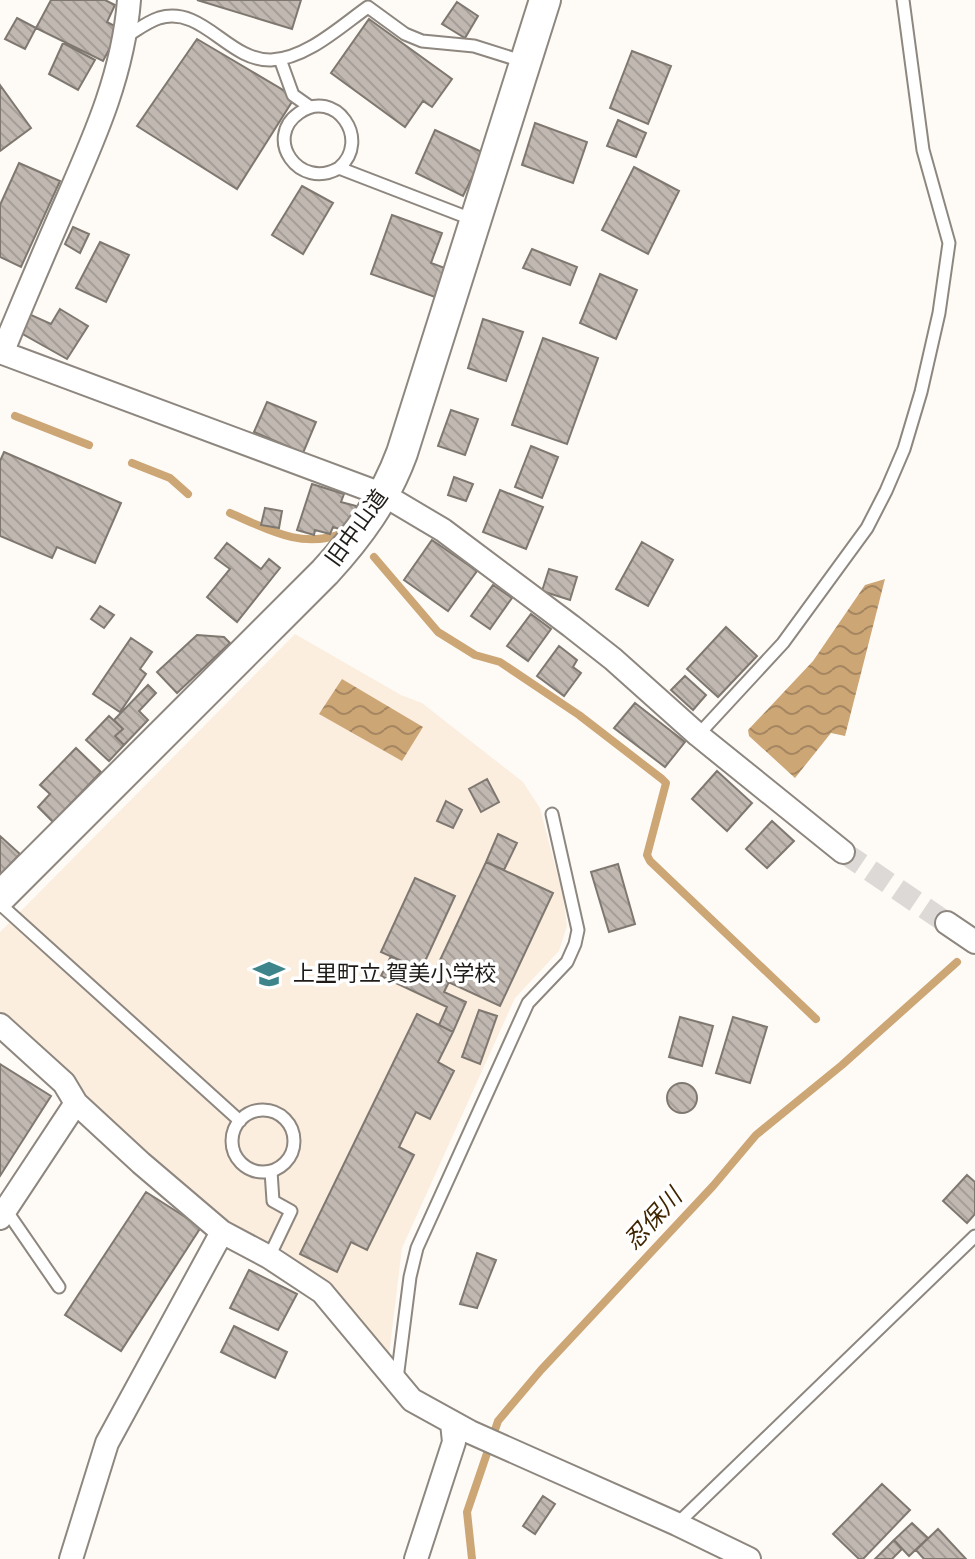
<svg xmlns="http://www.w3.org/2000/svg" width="975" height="1559" viewBox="0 0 975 1559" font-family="Karla,'Noto Sans JP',sans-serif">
<defs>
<pattern id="water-waves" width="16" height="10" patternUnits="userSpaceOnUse" patternTransform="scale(2)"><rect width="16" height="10" fill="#cda676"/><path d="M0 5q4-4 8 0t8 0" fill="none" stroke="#a68660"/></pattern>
<pattern id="building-back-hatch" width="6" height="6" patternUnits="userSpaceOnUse" patternTransform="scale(2)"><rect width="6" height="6" fill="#c1b9b1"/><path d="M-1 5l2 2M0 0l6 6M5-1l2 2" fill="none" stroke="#a59e98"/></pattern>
</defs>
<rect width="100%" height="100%" fill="#fefbf7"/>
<path fill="#fbeedf" d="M295 634 401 695 422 703 523 782 540 808 563 896 567 926 559 951 515 998 402 1248 389 1355 282 1249 231 1225 80 1095 77 1084 0 1013V932Z"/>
<path fill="url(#water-waves)" d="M885 579 845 736 831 733 795 778 749 736 748 730 813 661 865 585Z
M342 679 423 727 402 761 319 714Z"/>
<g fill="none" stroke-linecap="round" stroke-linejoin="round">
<path stroke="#cda676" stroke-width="8" d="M15 416 89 445
M132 463 170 478 188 494
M230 513C267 529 302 550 343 533
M374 557 438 632 475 655 500 662 579 715 662 779 666 783 647 855 650 861 816 1019
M472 1559 467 1512 498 1421 541 1370 713 1186 756 1135 842 1065 957 962"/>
</g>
<path fill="url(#building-back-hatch)" stroke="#7f7870" stroke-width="2" d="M51 0H105L115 5 107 22 120 29 103 61 36 28Z
M197 0H301L292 29Z
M457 2 478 16 465 38 442 24Z
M17 18 36 28 25 49 5 39Z
M369 19 452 79 432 107 423 101 405 127 331 73Z
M197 39 295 97 237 189 137 126Z
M63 43 95 60 78 90 49 74Z
M632 51 671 66 648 124 610 108Z
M0 85 31 128 0 151Z
M618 120 646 133 636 157 607 146Z
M535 123 587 142 573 183 522 165Z
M435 130 484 153 463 196 416 173Z
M19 163 60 181 21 267 0 257V205Z
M634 167 679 191 648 254 602 230Z
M302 186 333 203 303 254 272 235Z
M392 215 442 233 431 263 445 268 435 297 371 274Z
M73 227 89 234 80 253 65 244Z
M100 242 129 255 106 302 76 288Z
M532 249 577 267 570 285 523 268Z
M600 274 637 290 616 339 580 323Z
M60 309 88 326 67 359 21 333 29 314 51 324Z
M483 319 523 332 506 381 468 368Z
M543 338 598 358 567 444 512 425Z
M267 402 316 422 303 453 254 432Z
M451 410 478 419 465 455 438 446Z
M531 446 558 457 542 498 515 487Z
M4 452 121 503 95 563 57 547 52 558 0 536V461Z
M454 477 473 484 466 501 448 495Z
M312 484 344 494 341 502 356 506 349 532 333 527 330 534 315 530 314 535 297 530Z
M500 490 543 507 526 549 483 532Z
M265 508 282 511 279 528 261 525Z
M432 540 477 571 448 611 404 580Z
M642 542 673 560 648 606 616 589Z
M227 543 261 569 269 559 280 568 237 622 207 597 230 569 215 558Z
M549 569 577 577 570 600 542 591Z
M493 585 512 598 490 629 471 616Z
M100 606 114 615 104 628 91 619Z
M531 614 551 629 528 661 507 646Z
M726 627 757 656 718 697 687 669Z
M197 635 224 637 230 643 177 693 157 672Z
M131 638 152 652 140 669 146 674 120 712 93 694Z
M559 646 577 660 573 667 581 673 564 696 537 676Z
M685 676 706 695 693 710 671 690Z
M148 685 156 693 139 711 148 720 124 745 115 736 123 729 114 720Z
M635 703 685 742 665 767 614 728Z
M109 716 123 729 115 736 124 745 109 761 86 740Z
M76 748 101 772 53 822 38 807 50 794 40 785Z
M717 771 752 803 727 831 692 799Z
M487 779 499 802 481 812 469 789Z
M446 801 462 810 453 828 437 821Z
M772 821 794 841 767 868 746 849Z
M498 834 517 843 504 870 486 862Z
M0 836 20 854 0 875Z
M486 862 553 893 500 1006 433 975Z
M618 864 635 924 609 932 591 872Z
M415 878 455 896 421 970 381 952Z
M391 956 406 963 404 969 430 981 433 975 449 982 444 992 466 1002 453 1032 439 1025 447 1007 381 976Z
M479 1010 497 1016 480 1064 462 1057Z
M417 1014 453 1032 438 1062 454 1071 430 1119 416 1112 399 1147 414 1155 367 1250 351 1242 337 1272 300 1254Z
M680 1017 713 1026 702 1066 669 1057Z
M733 1017 767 1027 750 1083 716 1073Z
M0 1064 51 1096 0 1176Z
M667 1098a15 15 0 1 1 30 0a15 15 0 1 1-30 0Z
M967 1175 975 1182V1214L967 1223 943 1201Z
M146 1192 201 1227 121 1351 65 1315Z
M477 1253 496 1260 477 1308 460 1304Z
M249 1270 297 1294 278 1330 230 1308Z
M234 1326 287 1352 275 1378 221 1352Z
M882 1484 910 1510 863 1559H859L833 1534Z
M543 1496 555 1504 535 1534 523 1526Z
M912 1523 928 1538 909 1556 894 1540Z
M938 1529 966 1559H924L916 1550Z
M894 1540 902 1549 892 1559H875Z"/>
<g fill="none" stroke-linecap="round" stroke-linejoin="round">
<path stroke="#dcd9d6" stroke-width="22" stroke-dasharray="22 11" stroke-linecap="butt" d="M843 852 947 923"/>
<defs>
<path id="lane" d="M127 36C137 30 147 22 159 18 203 5 228 61 271 60 306 59 341 26 368 7L405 34 422 41 474 46 525 62
M280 59 293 95 310 107
M339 168C372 140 335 87 299 113 263 138 299 191 339 168L474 220
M698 735 783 643 867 528 886 491 904 449 921 392 939 313 949 243 923 150 903 0
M0 904 240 1121
M232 1141a31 31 0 1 1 62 0a31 31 0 1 1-62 0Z
M6 1210 59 1287
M269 1257 291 1211 273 1201 271 1171
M397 1379 410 1277 417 1248 528 1003 567 962 575 944 578 930 552 814
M677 1524 975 1236"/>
<path id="street" d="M0 352 384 495 443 530 571 626 613 659 698 735 843 852
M2 353C21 307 40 262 60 216 91 145 123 78 129 0
M947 923 975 942
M0 1025 64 1083 76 1103 141 1163 222 1232 269 1257 322 1292 412 1400 470 1432 677 1524 749 1559
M0 1218 76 1103
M71 1559 107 1443 222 1232
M416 1559 454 1442 452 1423"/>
<path id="secondary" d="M0 897 325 572C359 535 385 499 402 453L545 0"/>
</defs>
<use href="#lane" stroke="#8e877f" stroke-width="15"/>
<use href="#street" stroke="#8e877f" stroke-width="26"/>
<use href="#secondary" stroke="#8e877f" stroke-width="34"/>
<use href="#lane" stroke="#fff" stroke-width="11"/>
<use href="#street" stroke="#fff" stroke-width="22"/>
<use href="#secondary" stroke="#fff" stroke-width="30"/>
</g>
<defs>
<symbol id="school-bare" viewBox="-9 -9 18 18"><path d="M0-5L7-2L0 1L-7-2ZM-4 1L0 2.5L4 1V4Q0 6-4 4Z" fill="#3d858b" stroke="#fff" stroke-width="2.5" paint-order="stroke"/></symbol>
</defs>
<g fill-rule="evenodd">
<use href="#school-bare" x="247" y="952" width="44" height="44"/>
</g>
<g text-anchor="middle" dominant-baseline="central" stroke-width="7" stroke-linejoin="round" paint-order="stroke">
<g font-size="22" fill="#1e1b18" stroke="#fff">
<text transform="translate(357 528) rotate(-54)">旧中山道</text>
</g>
<g font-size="22" fill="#1e1b18" stroke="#fff" text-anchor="start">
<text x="293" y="974">上里町立 賀美小学校</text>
</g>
<g font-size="24" font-style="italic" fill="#402600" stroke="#fff">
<text transform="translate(653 1219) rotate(-48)">忍保川</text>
</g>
</g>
</svg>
